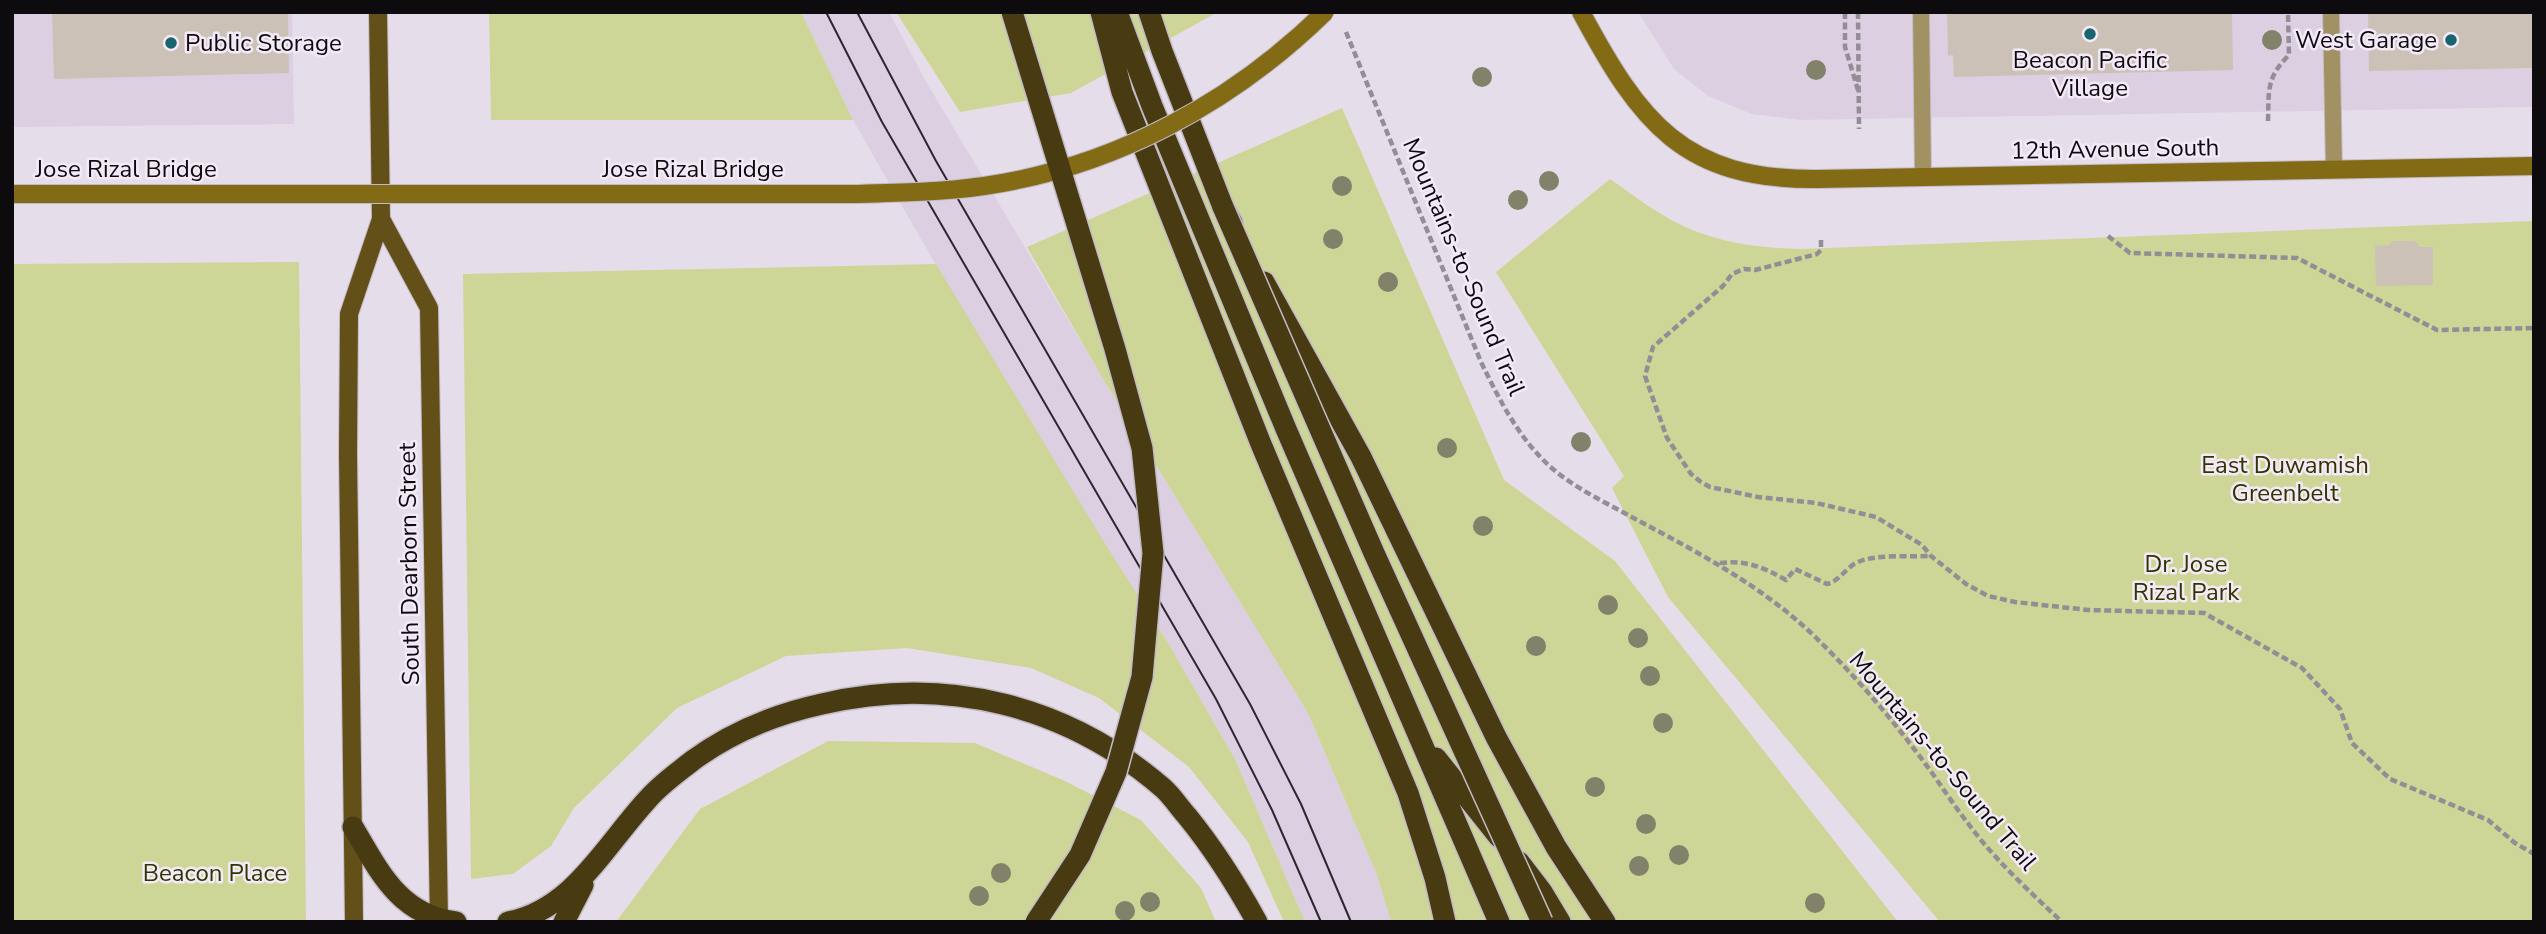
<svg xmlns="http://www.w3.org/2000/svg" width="2546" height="934" viewBox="0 0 2546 934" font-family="'Nunito Sans',sans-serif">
<rect width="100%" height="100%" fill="#e6ddea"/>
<path fill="#ddcfe2" d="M12 12H292L294 124 12 127Z
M801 12H889L924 78 1099 372 1308 713 1377 875 1391 922H1305L1236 761 1170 646 1025 421 853 120Z
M1638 12H2534V107L1801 120 1752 114 1708 96 1674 69Z"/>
<path fill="#cdd697" d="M489 12H801L853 120H491Z
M896 12H1218L1071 93 960 112Z
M1342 108 1504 480 1615 561 1898 922H1391L1377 875 1308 713 1099 372 1027 247Z
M1610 179C1630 193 1651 209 1673 221 1713 242 1756 248 1800 249L2534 221V922H1940L1668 597 1612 488 1624 476 1496 272Z
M299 262 306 922H12V264Z
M936 264 1104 542 1170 646 1236 761 1305 922H1284L1248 842 1189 767 1099 698 1031 668 907 648 786 656 677 708 574 808 551 846 513 874 471 879 463 274Z
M828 741 975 743 1065 781 1141 820 1201 888 1216 922H616L700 809Z"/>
<path fill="#ccc1b6" d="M52 12H288L289 73 54 79Z
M1947 12H2232L2233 70 1954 77 1953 55 1948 56Z
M2368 12H2534V68L2369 71Z
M2392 241H2415L2420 247H2433V285L2376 286 2375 246 2389 245Z"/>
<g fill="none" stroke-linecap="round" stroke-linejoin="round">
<defs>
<path id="lane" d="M1921 12 1923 177
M2331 12 2334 170"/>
<path id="secondary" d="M1581 12C1640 122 1683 180 1817 179L2534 166"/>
<path id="primary" d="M381 219 429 308 439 922
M354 922 348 454 349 314 381 219 378 12"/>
<path id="highway" d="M1101 12 1122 92 1261 444 1408 793 1435 878 1445 922
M1117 12 1152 106 1286 429 1499 922
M1149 12 1162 51 1223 207 1232 223
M1264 282 1361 457 1496 737 1556 847 1605 922
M1436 758 1499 837
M353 827C379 871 399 915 456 922
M1519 862 1542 892 1560 922
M508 922C573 910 606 844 648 799 660 785 677 773 692 761 730 733 776 714 822 704 946 675 1067 705 1163 788 1172 796 1179 807 1187 816 1214 849 1236 884 1257 922
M564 922 583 885"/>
</defs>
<use href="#lane" stroke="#c3bbc7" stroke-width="18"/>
<use href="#secondary" stroke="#c3bbc7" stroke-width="20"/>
<use href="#primary" stroke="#c3bbc7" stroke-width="20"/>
<use href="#highway" stroke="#c3bbc7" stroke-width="24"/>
<path stroke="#938d96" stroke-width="4.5" stroke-dasharray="7 3.5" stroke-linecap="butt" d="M1845 12V47L1858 90
M1858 12 1859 129
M1346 32 1481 362C1501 403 1522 445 1559 474 1584 493 1614 507 1641 522 1701 554 1759 585 1809 631 1851 671 1889 715 1924 762 1939 782 1952 803 1967 822 1994 859 2029 891 2062 922
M2268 121C2269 90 2266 78 2289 55L2288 12
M2108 236 2130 253 2297 258 2437 330 2534 328
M1821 240V250L1817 254 1755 270 1744 269 1732 274 1723 286 1653 347 1645 376 1667 438 1691 474 1701 482 1710 487 1758 497 1816 503 1876 517 1922 545 1931 556 1966 584 1988 596 2015 602 2088 610 2204 613 2302 668 2340 709 2352 743 2390 779 2488 820 2515 843 2534 854
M1720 563C1746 560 1763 567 1786 580L1795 569 1827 584C1840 581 1846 567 1858 562 1875 554 1911 557 1930 556"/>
<use href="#lane" stroke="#a29162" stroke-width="16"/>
<use href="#secondary" stroke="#836a14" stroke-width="18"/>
<use href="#primary" stroke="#625018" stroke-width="18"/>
<use href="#highway" stroke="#483b12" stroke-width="21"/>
<path stroke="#2c282d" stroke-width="2" d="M826 12 882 122 1216 699 1272 810 1321 922
M857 12 936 161 1250 704 1301 804 1351 922"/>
<defs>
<path id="secondary-bridge" d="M12 194H857C899 193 942 192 984 186 1114 167 1232 103 1325 12"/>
<path id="highway-bridge" d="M1012 12 1115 349 1142 448 1153 553 1142 677 1116 772 1080 855 1036 922
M1223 207 1374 553 1542 922"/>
</defs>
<use href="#secondary-bridge" stroke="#c3bbc7" stroke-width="20" stroke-linecap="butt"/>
<use href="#highway-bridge" stroke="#c3bbc7" stroke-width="24" stroke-linecap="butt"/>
<use href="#secondary-bridge" stroke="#836a14" stroke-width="18"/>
<use href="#highway-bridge" stroke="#483b12" stroke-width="21"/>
</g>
<g fill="#828169">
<circle cx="2272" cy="40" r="10"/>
<circle cx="1816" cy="70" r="10"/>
<circle cx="1482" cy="77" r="10"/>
<circle cx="1549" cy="181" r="10"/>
<circle cx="1342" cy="186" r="10"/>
<circle cx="1518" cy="200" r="10"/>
<circle cx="1333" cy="239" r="10"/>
<circle cx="1388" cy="282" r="10"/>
<circle cx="1581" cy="442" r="10"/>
<circle cx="1447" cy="448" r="10"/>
<circle cx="1483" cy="526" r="10"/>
<circle cx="1608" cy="605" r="10"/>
<circle cx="1638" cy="638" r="10"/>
<circle cx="1536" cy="646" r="10"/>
<circle cx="1650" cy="676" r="10"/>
<circle cx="1663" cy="723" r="10"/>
<circle cx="1595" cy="787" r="10"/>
<circle cx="1646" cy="824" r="10"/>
<circle cx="1679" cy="855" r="10"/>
<circle cx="1639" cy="866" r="10"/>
<circle cx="1001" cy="873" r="10"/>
<circle cx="979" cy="896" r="10"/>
<circle cx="1150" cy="902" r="10"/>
<circle cx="1815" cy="903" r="10"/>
<circle cx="1125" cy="911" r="10"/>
</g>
<g fill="#18646f" stroke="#f4eaf7" stroke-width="2.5">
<circle cx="2090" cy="34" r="7"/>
<circle cx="2451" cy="40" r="7"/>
<circle cx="171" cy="43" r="7"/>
</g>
<g text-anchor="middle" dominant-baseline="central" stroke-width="5" stroke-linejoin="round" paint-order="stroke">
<g font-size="24" fill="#0e0b0f" stroke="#f4eaf7" text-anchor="end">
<text x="2437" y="40">West Garage</text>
<text x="185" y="43" text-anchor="start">Public Storage</text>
<text x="2090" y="60" text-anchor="middle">Beacon Pacific<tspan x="2090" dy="28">Village</tspan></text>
</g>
<g font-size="24" fill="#0e0b0f" stroke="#f4eaf7">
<text transform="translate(2115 149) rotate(-1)">12th Avenue South</text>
<text x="126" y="169">Jose Rizal Bridge</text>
<text x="693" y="169">Jose Rizal Bridge</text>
<text transform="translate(1464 267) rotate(67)">Mountains-to-Sound Trail</text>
<text transform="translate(409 564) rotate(-91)">South Dearborn Street</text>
<text transform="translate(1943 761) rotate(50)">Mountains-to-Sound Trail</text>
</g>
<g font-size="24" fill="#303500" stroke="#f4eaf7">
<text x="2285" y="465">East Duwamish<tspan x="2285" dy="28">Greenbelt</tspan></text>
<text x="2186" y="564">Dr. Jose<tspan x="2186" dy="28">Rizal Park</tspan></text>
<text x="215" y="873">Beacon Place</text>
</g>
</g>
<rect width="2546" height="934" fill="none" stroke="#0e0b0f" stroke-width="28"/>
</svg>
